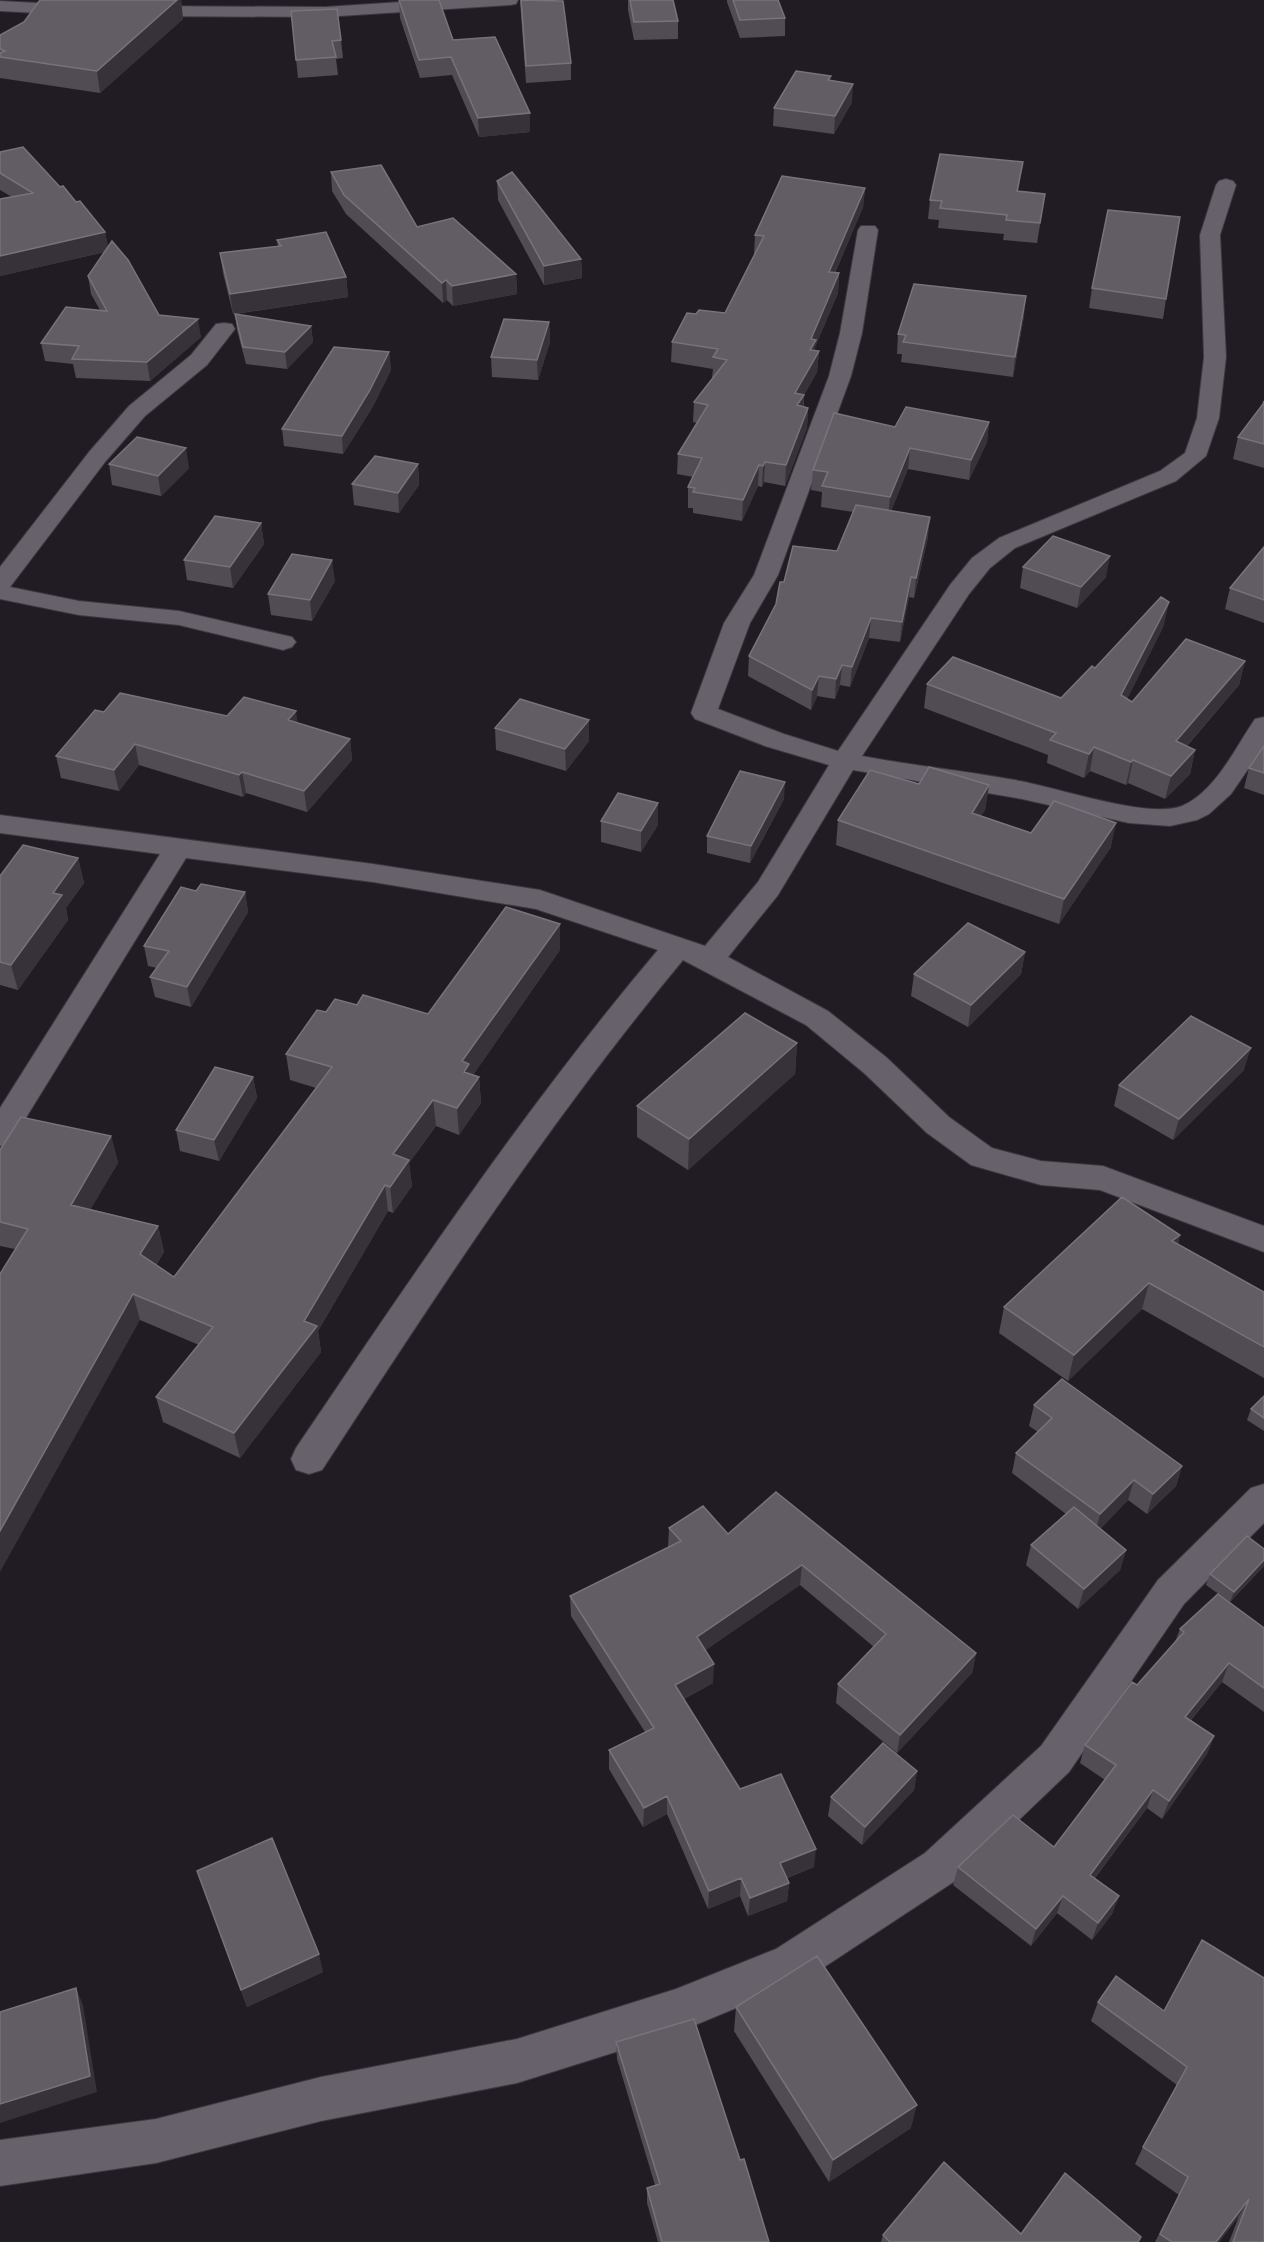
<svg xmlns="http://www.w3.org/2000/svg" width="1264" height="2242" viewBox="0 0 1264 2242" font-family="'Open Sans',sans-serif">
<rect width="100%" height="100%" fill="#211c23"/>
<g fill="none" stroke-linecap="round" stroke-linejoin="round">
<defs>
<path id="minor" d="M431 0H518L516 4 510 5 325 17 139 16 133 15 130 11 133 7 139 6 325 7Z
M0 1 77 5 83 6 86 10 83 14 77 15 0 11Z
M1226 179 1233 181 1236 185 1220 235 1226 357 1219 418 1206 456 1176 481 1015 548 990 568 969 594 862 756C914 766 968 771 1020 781 1058 788 1148 819 1182 806 1216 791 1235 748 1255 719L1264 717V746L1231 794 1209 814 1197 820 1170 826 1129 823 1022 799 853 770 778 895 728 957 828 1011 886 1057 949 1117 992 1148 1041 1161 1103 1166 1264 1226V1252L1100 1190 1041 1185 971 1165 927 1133 864 1073 806 1025 683 960C549 1121 436 1295 322 1470L309 1474 296 1470 291 1459 296 1448C411 1278 525 1107 658 950L536 909 373 882 186 858 11 1142 0 1146V1108L160 854 0 833V815L373 864 540 890 705 946 758 882 829 765 765 746 695 719 691 713 724 623 754 575 829 376 840 333 858 230 861 226H875L878 230 862 333 851 376 778 575 750 623 718 709 784 734 838 751 950 585 972 558 999 538 1160 471 1185 453 1197 418 1204 357 1200 235 1216 185 1219 181Z
M224 323 232 324 235 329 207 365 145 416 105 462 10 587 79 601 179 611 292 637 296 642 292 647 283 650 179 625 79 615 0 599V567L89 452 129 406 191 355 216 324Z
M1264 1484V1523L1184 1604 1069 1772 955 1881 806 1979 676 2033 517 2083 321 2121 156 2163 0 2186V2140L156 2119 321 2077 517 2039 676 1989 776 1949 925 1853 1041 1746 1158 1580 1251 1488Z"/>
</defs>
<use href="#minor" stroke="#3c383f" stroke-width="2"/>
<use href="#minor" fill="#67616b" fill-rule="evenodd"/>
</g>
<path fill="#514c54" d="M40 0H181L183 19 100 93 0 78V35L24 22Z
M399 0 453 40 530 113V132L479 137 452 75 420 78 400 18Z
M520 0H549L571 63V80L526 83Z
M628 0H673L678 21V39L634 40 628 10Z
M727 0H778L785 18V36L740 38 727 2Z
M291 11 341 40 343 58 336 59 338 75 298 78Z
M831 81 852 102 834 134 773 126 774 108Z
M0 152 60 187 105 232 108 247 159 315 201 337 150 381 76 378 73 364 45 361 41 343 100 310 91 294 88 276 105 252 0 276V199L12 197 0 190Z
M331 172 417 227 516 274 517 294 453 306 447 300 443 303 346 214 332 191Z
M497 181 581 259 582 278 544 285 498 200Z
M1020 181 1018 191 1042 213 1037 243 1003 240 1004 234 938 228 939 220 928 219 930 200Z
M865 188 863 207 835 273H839L838 293 815 347V351H819L817 372 804 395V407L808 408 807 428 785 486 764 482 762 487 758 486 742 521 693 513V508H688V487L693 477 677 474 678 454 697 423 693 422 694 402 713 378 712 377 713 369 671 362 672 342 696 314 725 313 755 254H754L755 235Z
M277 240 346 277 348 297 235 314 311 326 313 342 287 369 246 364 237 330 235 314H233L223 273 220 253 278 247Z
M1092 288 1166 299 1163 319 1089 308Z
M1024 316 1013 377 901 362 902 354H897L898 334Z
M549 322 550 342 538 380 492 377 491 357Z
M389 352 391 370 372 408 343 454 284 446 282 429Z
M1264 401V468L1233 459 1238 437 1263 404Z
M989 422 987 442 969 480 908 469 891 511 928 537 914 598 909 597 900 642 869 638 850 687 840 685 835 699 817 696 811 710 748 676 749 656 776 604 784 582 837 551 853 512 821 507 822 492 811 490 813 470 895 427Z
M109 464 189 468 161 496 112 485Z
M418 464 419 485 399 513 354 505 352 484Z
M261 523 264 544 233 588 187 580 184 560Z
M1264 547V623L1225 609 1230 588Z
M1023 567 1106 577 1077 608 1020 588Z
M335 581 312 621 271 615 268 594Z
M1164 625 1127 699 1132 702 1245 661 1239 685 1187 746 1195 750 1190 774 1165 799 1128 783 1126 785 1090 771 1084 778 1047 763 1048 755 924 708 927 684 1061 698Z
M104 712 227 716 298 723 350 739 352 760 307 812 246 793 243 797 139 765 119 791 61 778 56 756Z
M495 728 589 741 566 771 496 750Z
M1264 746V795L1244 788 1249 768Z
M919 784 989 785 985 810 981 816 1031 833 1111 847 1059 924 836 845 838 820Z
M784 799 750 863 707 853V836Z
M658 803V825L641 852 601 842V821Z
M78 858 84 883 66 908 68 920 18 990 0 985V876Z
M245 892 248 912 191 1007 155 997 150 977 157 968 148 966 144 946Z
M560 950 473 1075 479 1077 481 1103 459 1135 436 1126 409 1163 412 1186 393 1213 388 1211 318 1331 321 1352 240 1458 163 1422 156 1397 199 1345 140 1320 15 1249 0 1246V1150L111 1136 118 1163 90 1209 158 1226 164 1252 156 1265 174 1277 316 1088 290 1080 286 1054 326 1012 357 1005 428 1014Z
M1025 952 1021 974 968 1027 911 996 914 974Z
M797 1043 795 1074 688 1170 637 1137V1106Z
M1244 1070 1173 1140 1114 1106 1119 1085Z
M253 1077 257 1098 219 1161 180 1151 176 1130Z
M1180 1235 1178 1244 1264 1292V1378L1142 1309 1068 1381 999 1333 1004 1307Z
M1264 1396V1431L1247 1420 1251 1409Z
M1034 1405 1182 1466 1176 1486 1147 1514 1128 1500 1100 1529 1126 1550 1120 1570 1078 1609 1026 1565 1031 1545 1066 1514 1012 1473 1016 1453 1038 1432 1029 1426Z
M776 1492 976 1653 972 1673 897 1753 836 1703 838 1684 874 1647 800 1585 705 1650 713 1683 684 1699 740 1789 814 1867 787 1878 789 1883 787 1901 748 1916 740 1896 708 1909 667 1814 643 1827 609 1769V1750L645 1732 571 1616 570 1596 668 1547 669 1528 728 1534Z
M1264 1549V1566L1230 1602 1206 1585 1210 1574Z
M1264 1628V1712L1222 1682 1191 1720 1214 1736 1207 1754 1162 1819 1147 1808 1095 1878 1119 1896 1112 1914 1092 1940 1057 1913 1031 1946 953 1885 958 1867 1054 1847 1105 1780 1080 1763 1085 1745 1175 1642 1180 1629Z
M917 1771 914 1790 862 1845 828 1816 831 1797Z
M197 1871 323 1972 247 2007Z
M1202 1940 1264 2242H1229L1239 2216 1219 2242H1155L1179 2195 1135 2164 1143 2147 1177 2085 1091 2021 1098 2002 1164 2011Z
M736 2007 911 2128 829 2182 734 2031Z
M616 2042 740 2160 769 2242H658L647 2203V2188L655 2185 617 2059Z
M1021 2234 1139 2242H881L883 2235Z"/>
<path fill="#373239" d="M177 0H181L183 19 100 93 97 71Z
M853 84 852 102 834 134 835 116Z
M530 113V132L479 137 478 118Z
M1023 162 1020 181 1014 210 1017 191Z
M865 188 863 207 827 291 829 272Z
M105 232 109 251 0 276V256Z
M581 259 582 278 544 285V266Z
M839 273 838 293 815 347 814 359 819 351 817 372 802 398 804 395 803 415 796 426 795 393 811 339Z
M516 274 517 294 453 306 452 286Z
M346 277 348 297 233 314 230 294Z
M446 280 447 300 443 303 442 283Z
M1026 296 1024 316 1013 377 1015 357Z
M198 319 201 337 150 381 147 362Z
M549 322 550 342 538 380 537 360Z
M311 326 313 342 287 369 285 352Z
M389 352 391 370 372 408 343 454 342 436Z
M808 408 807 428 785 486 786 465Z
M989 422 987 442 969 480 971 460Z
M186 448 189 468 161 496 158 476Z
M910 448 908 469 888 518 890 497Z
M765 462 764 482 762 487 763 466Z
M418 464 419 485 399 513 398 493Z
M759 465 758 486 742 521 743 500Z
M930 517 928 537 914 598 916 578Z
M261 523 264 544 233 588 230 567Z
M1110 556 1106 577 1077 608 1081 587Z
M332 560 335 581 312 621 310 600Z
M911 577 909 597 900 642 902 622Z
M1169 602 1164 625 1117 719 1121 695Z
M871 618 869 638 850 687 852 667Z
M1245 661 1239 685 1170 765 1176 741Z
M842 665 840 685 835 699 836 679Z
M819 676 817 696 811 710 812 690Z
M296 711 299 733 288 720Z
M589 720V741L566 771 565 749Z
M350 739 352 760 307 812 304 791Z
M135 744 139 765 119 791 114 770Z
M1094 747 1090 771 1084 778 1089 754Z
M1195 750 1190 774 1165 799 1171 776Z
M1133 760 1128 783 1126 785 1131 762Z
M242 772 246 793 243 797 239 775Z
M785 782 784 799 750 863 751 846Z
M989 785 985 810 968 838 972 813Z
M658 803V825L641 852V831Z
M1116 823 1111 847 1059 924 1064 899Z
M78 858 84 883 66 908 68 920 18 990 11 965 53 893Z
M245 892 248 912 191 1007 187 987Z
M560 924V950L470 1079 479 1077 481 1103 459 1135 457 1108 462 1061Z
M1025 952 1021 974 968 1027 971 1005Z
M797 1043 795 1074 688 1170 689 1139Z
M1251 1048 1244 1070 1173 1140 1179 1119Z
M253 1077 257 1098 219 1161 214 1140Z
M433 1100 436 1126 409 1163 412 1186 393 1213 390 1187 393 1154Z
M111 1136 118 1163 78 1231 71 1205Z
M385 1185 388 1211 318 1331 321 1352 240 1458 234 1433 304 1321Z
M158 1226 164 1252 146 1280 140 1254Z
M1180 1235 1173 1261 1172 1241Z
M1149 1283 1142 1309 1068 1381 1074 1355Z
M133 1294 140 1320 0 1572V1531Z
M1182 1466 1176 1486 1147 1514 1153 1494Z
M1134 1480 1128 1500 1095 1535 1100 1514Z
M1126 1550 1120 1570 1078 1609 1084 1589Z
M1264 1560V1566L1230 1602 1234 1592Z
M802 1565 800 1585 696 1657 697 1637Z
M976 1653 972 1673 897 1753 900 1735Z
M1229 1663 1222 1682 1178 1735 1185 1717Z
M714 1664 713 1683 674 1704 675 1685Z
M1214 1736 1207 1754 1162 1819 1169 1801Z
M917 1771 914 1790 862 1845 865 1827Z
M1153 1790 1147 1808 1084 1892 1090 1875Z
M667 1796V1814L643 1827 644 1808Z
M816 1849 814 1867 778 1881 780 1863Z
M741 1878 740 1896 708 1909 709 1891Z
M789 1883 787 1901 748 1916 750 1898Z
M1063 1896 1057 1913 1031 1946 1036 1929Z
M1119 1896 1112 1914 1092 1940 1098 1923Z
M319 1954 323 1972 247 2007 241 1990Z
M76 1988 83 2005 97 2092 0 2123V2104Z
M917 2105 911 2128 829 2182 833 2160Z
M1249 2199 1239 2216 1219 2242H1216Z"/>
<path fill="#625d65" stroke="#78737a" stroke-width="1.5" d="M40 0H177L97 71 0 57V53L5 51 0 49V35L24 22Z
M399 0H439L453 40 495 37 530 113 478 118 451 57 419 60Z
M521 0 563 1 571 63 526 66Z
M630 0H673L678 21 634 22Z
M733 0H778L785 18 740 20Z
M337 9 341 40 332 41 336 57 296 60 291 11Z
M796 71 831 76 828 80 853 84 835 116 774 108Z
M23 147 60 187 63 186 76 202 80 201 105 232 0 256V199L33 193 0 173V152Z
M940 154 1023 162 1017 191 1045 194 1040 223 1006 220 1007 215 940 208 942 201 930 200Z
M381 165 417 227 453 218 516 274 452 286 446 280 442 283 344 195 331 172Z
M512 172 581 259 544 266 497 181Z
M782 176 865 188 829 272 839 273 811 339 816 340 810 350 819 351 795 393 804 395 797 405 808 408 786 465 765 462 763 466 759 465 743 500 693 492 695 488 688 487 702 458 678 454 708 405 694 402 727 360 713 357 718 349 672 342 687 313 696 314 699 310 725 313 764 236 755 235Z
M1108 210 1180 217 1166 299 1092 288Z
M326 232 346 277 230 294 220 253 281 246 277 240Z
M112 241 128 260 159 315 198 319 147 362 72 359 79 346 41 343 66 307 107 311 88 276Z
M914 284 1026 296 1015 357 903 342 906 335 898 334Z
M235 314 311 326 285 352 243 347Z
M504 319 549 322 537 360 491 357Z
M334 347 389 352 370 390 342 436 282 429Z
M1264 401V444L1238 437 1263 404Z
M906 407 989 422 971 460 910 448 890 497 822 486 828 472 813 470 834 413 895 427Z
M137 437 186 448 158 476 109 464Z
M375 456 418 464 398 493 352 484Z
M856 505 930 517 916 578 911 577 902 622 871 618 852 667 842 665 836 679 819 676 812 690 749 656 776 604 780 582H784L793 546 837 551Z
M215 516 261 523 230 567 184 560Z
M1053 536 1110 556 1081 587 1023 567Z
M1264 547V600L1230 588Z
M292 554 332 560 310 600 268 594Z
M1161 597 1169 602 1121 695 1132 702 1186 639 1245 661 1176 741 1195 750 1171 776 1133 760 1131 762 1094 747 1089 754 1050 740 1056 733 927 684 953 657 1061 698 1092 666 1095 668Z
M120 693 227 716 244 697 296 711 288 720 350 739 304 791 242 772 239 775 135 744 114 770 56 756 95 710 104 712Z
M520 699 589 720 565 749 495 728Z
M1264 746V773L1249 768Z
M929 767 989 785 972 813 1031 833 1054 801 1116 823 1064 899 838 820 870 770 919 784Z
M740 771 785 782 751 846 707 836Z
M618 793 658 803 641 831 601 821Z
M23 845 78 858 53 893 62 895 11 965 0 962V876Z
M201 884 245 892 187 987 150 977 169 951 144 946 181 887 196 891Z
M506 907 560 924 462 1061 469 1064 464 1072 479 1077 457 1108 433 1100 393 1154 409 1160 390 1187 385 1185 304 1321 317 1326 234 1433 156 1397 213 1327 133 1294 0 1531V1274L28 1229 0 1222V1150L21 1117 111 1136 71 1205 158 1226 140 1254 174 1277 332 1067 286 1054 317 1010 326 1012 335 999 357 1005 363 995 428 1014Z
M968 923 1025 952 971 1005 914 974Z
M745 1013 797 1043 689 1139 637 1106Z
M1191 1016 1251 1048 1179 1119 1119 1085Z
M215 1067 253 1077 214 1140 176 1130Z
M1122 1197 1180 1235 1172 1241 1264 1292V1347L1149 1283 1074 1355 1004 1307Z
M1062 1379 1182 1466 1153 1494 1134 1480 1100 1514 1016 1453 1052 1418 1034 1405Z
M1264 1396V1418L1251 1409Z
M776 1492 976 1653 900 1735 838 1684 886 1634 802 1565 697 1637 714 1664 675 1685 740 1789 781 1774 816 1849 780 1863 789 1883 750 1898 741 1878 709 1891 667 1796 644 1808 609 1750 654 1728 570 1596 681 1541 669 1528 703 1506 728 1534Z
M1074 1507 1126 1550 1084 1589 1031 1545Z
M1247 1536 1264 1549V1560L1234 1592 1210 1574Z
M1218 1594 1264 1628V1688L1229 1663 1185 1717 1214 1736 1169 1801 1153 1790 1090 1875 1119 1896 1098 1923 1063 1896 1036 1929 958 1867 1013 1815 1054 1847 1116 1765 1085 1745 1132 1682 1137 1685 1184 1632 1180 1629Z
M883 1743 917 1771 865 1827 831 1797Z
M272 1838 319 1954 241 1990 197 1871Z
M1202 1940 1264 1978V2242H1233L1249 2199 1216 2242H1172L1160 2234 1188 2177 1143 2147 1187 2067 1098 2002 1116 1976 1164 2011Z
M817 1956 917 2105 833 2160 736 2007Z
M76 1988 90 2076 0 2104V2012Z
M694 2019 740 2160 744 2159 769 2242H662L647 2188 660 2184 616 2042Z
M944 2162 1021 2234 1065 2173 1141 2237 1138 2242H890L883 2235Z"/>
</svg>
